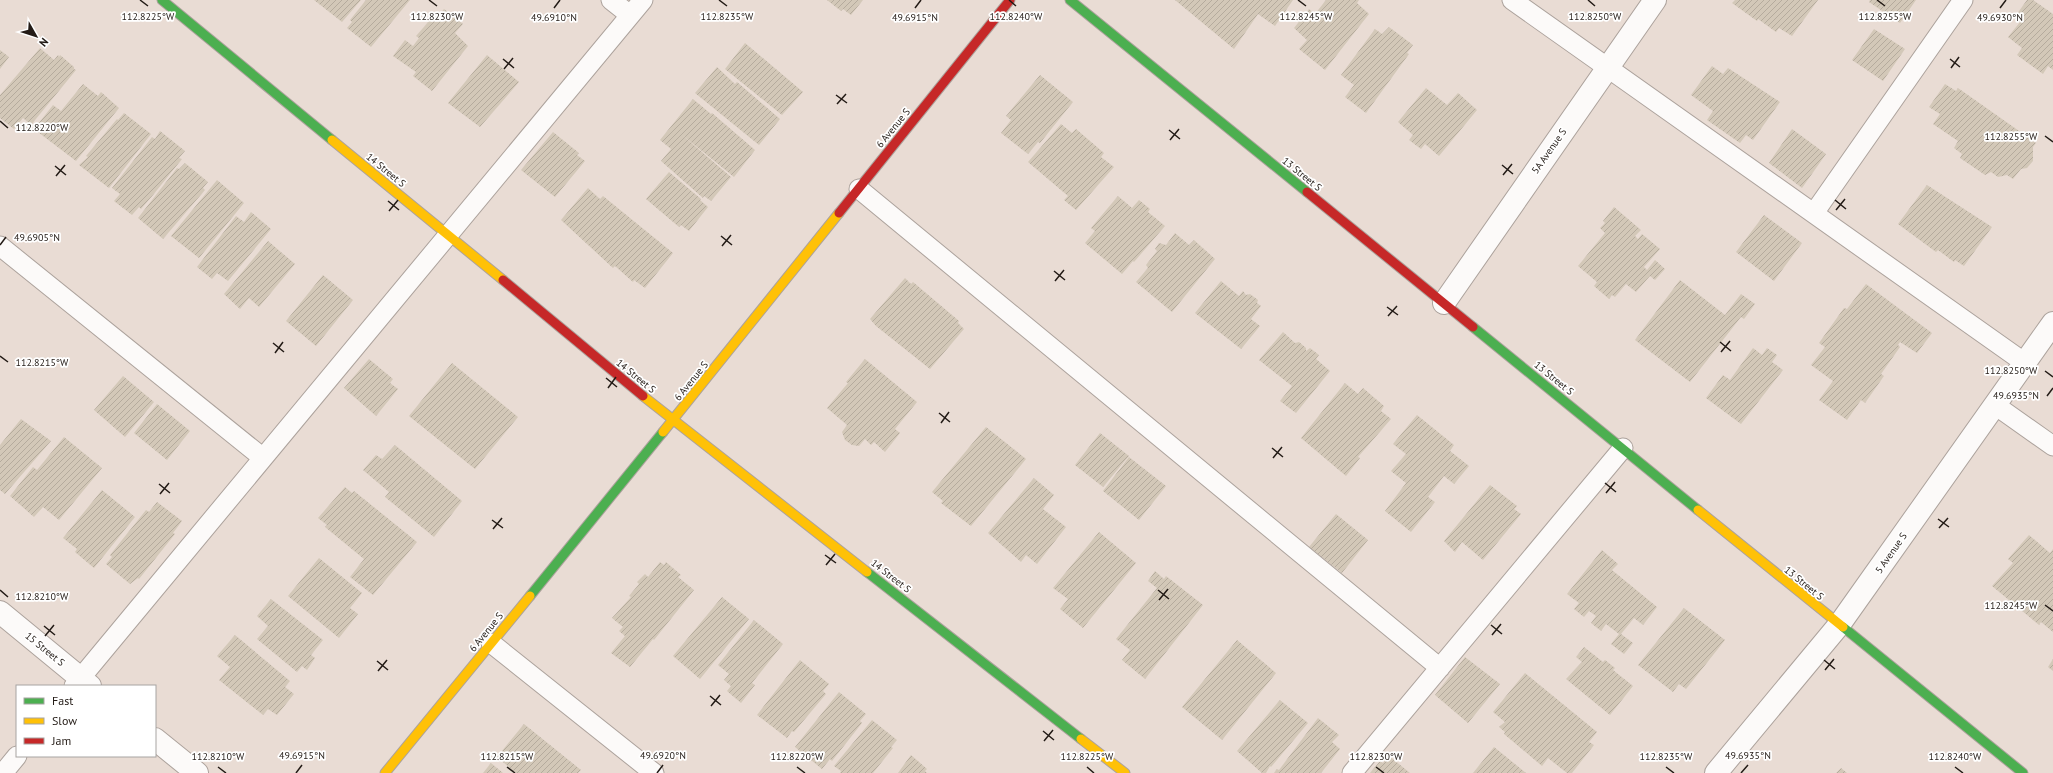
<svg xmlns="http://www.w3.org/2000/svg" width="2053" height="773" viewBox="0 0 2053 773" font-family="'PT Sans',sans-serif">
<defs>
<pattern id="building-hatch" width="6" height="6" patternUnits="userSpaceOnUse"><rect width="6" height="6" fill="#d3c8b8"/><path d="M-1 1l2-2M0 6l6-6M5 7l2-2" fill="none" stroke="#b5ab9d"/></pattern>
</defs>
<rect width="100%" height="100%" fill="#e9dcd4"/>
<path fill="url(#building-hatch)" d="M314 0H361L342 22Z
M366 0H410L371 47 347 28 352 22 350 20Z
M827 0H863L851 15 843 9 841 11Z
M1175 0H1293L1275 26 1258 14 1234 49Z
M1326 0H1359L1357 3 1369 14 1325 70 1299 49 1307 40 1294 28 1309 9 1315 14Z
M1735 0H1818L1792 36 1779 28 1776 32 1758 19 1757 21 1732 3Z
M1870 0H1916L1900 23 1869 2Z
M2027 0H2033L2053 14V70L2048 66 2043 74 2017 55 2022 48 2008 37 2020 22 2014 18Z
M444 9 463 24 455 33 468 46 432 91 413 76 416 72 393 56 405 40 413 46 419 38 416 36 430 20 433 22Z
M1389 27 1413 45 1407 53 1409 54 1366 113 1345 97 1354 85 1341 75 1375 29 1382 34Z
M1874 29 1905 49 1883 81 1852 60Z
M745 43 803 92 782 115 725 69Z
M40 48 54 60 58 55 59 57 60 55 74 67V69L76 70 31 125 23 118 14 129 0 118V95Z
M0 50 9 57 0 69Z
M487 55 519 82 480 127 448 103Z
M1712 66 1723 74 1728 68 1780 102 1753 140 1746 135 1740 143 1707 120 1713 111 1691 95Z
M717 67 735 84 737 82 780 119 759 145 695 93Z
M1040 75 1073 102 1040 143 1038 142 1028 154 1001 133 1011 120 1006 116Z
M83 84 98 96 101 92 119 108 76 161 34 129 53 105 61 111Z
M1945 84 1956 91 1958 88 2036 143 2033 147V161L2027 168 2021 169 2013 179 2007 175 1998 177 1991 172 1985 175 1960 158 1962 154 1954 148 1958 141 1933 124 1940 114 1929 107Z
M1426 88 1447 105 1458 93 1477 110 1439 156 1425 144 1421 149 1409 140 1413 135 1398 122Z
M693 99 711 114 712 113 755 150 734 177 681 134 731 177 711 201 704 196 703 198 661 161 671 149 660 140Z
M124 113 151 134 109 188 79 165 88 157 86 156 117 119 118 120Z
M1061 124 1072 133 1076 129 1104 153 1101 157 1114 167 1076 210 1064 200 1068 196 1028 162Z
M1792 129 1826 154 1802 188 1769 163Z
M160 131 185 151 179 158 182 159 153 195 141 209 139 207 132 215 114 201 120 194 112 188 152 137 155 139Z
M553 132 579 153 577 155 585 161 555 197 521 170Z
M185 163 208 182 203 188 205 190 163 239 138 218 177 168 179 169Z
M669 172 701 199 700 200 708 207 689 231 681 225 679 227 646 199Z
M217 180 244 203 199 258 171 236Z
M1927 185 1992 227 1964 266 1955 260 1954 262 1938 250 1936 252 1898 224Z
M588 188 600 199 603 196 673 253 645 288 634 280 633 282 615 266 613 268 561 220Z
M1118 196 1132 208 1139 200 1150 209 1148 212 1165 226 1134 262 1133 261 1122 274 1085 243 1095 231 1091 228Z
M1614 207 1641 230 1635 236 1638 239 1642 234 1660 249 1644 267 1647 270 1655 260 1665 269 1655 280 1650 276 1636 292 1626 284 1615 297 1612 295 1609 299 1594 286 1597 282 1578 266 1605 233 1600 228 1605 223 1603 221Z
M251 212 271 229 228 281 217 273 212 279 197 267 236 216 244 222Z
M1764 215 1802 243 1774 281 1736 252Z
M1175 233 1189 245 1194 240 1215 259 1172 312 1136 282 1148 268 1146 265 1157 251 1155 249 1159 243 1166 245Z
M268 241 295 264 259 307 249 298 240 309 224 294Z
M323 275 353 300 316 346 286 321Z
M905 278 911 284 913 282 959 321 958 323 964 329 930 369 876 326 870 319Z
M1680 280 1725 315 1741 294 1755 304 1744 319 1741 317 1690 382 1635 340Z
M1221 281 1239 296 1243 291 1246 295 1250 294 1258 300 1257 303 1261 306 1251 319 1260 326 1241 349 1195 313Z
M1866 284 1932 333 1917 353 1900 342 1898 345 1900 347 1881 374 1884 376 1865 403 1861 400 1847 420 1819 400 1833 381 1811 365 1825 347 1819 343 1844 308 1847 309Z
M1283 332 1295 343 1299 342 1306 348V351L1310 348 1319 355 1316 359 1330 371 1296 413 1280 401 1292 386 1259 360Z
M1753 348 1762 355 1767 348 1777 355 1772 362 1783 370 1741 424 1706 398 1723 375 1730 380Z
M369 359 393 379 390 383 398 389 376 416 344 388Z
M865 359 917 402 895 429 900 433 885 452 874 442 871 445 865 439 859 446 852 445 845 440 842 432 847 425 827 408 848 383 846 382Z
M452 363 518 417 475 469 409 416Z
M123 376 154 402 125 437 94 410Z
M1345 383 1358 394 1363 388 1384 406 1381 411 1391 419 1358 457 1360 458 1346 476 1301 438Z
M157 404 190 431 167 460 134 433Z
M1417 415 1454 445 1450 451 1469 466 1454 484 1444 476 1428 497 1435 502 1411 532 1385 511 1406 483 1391 471 1406 454 1393 444Z
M21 419 51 441 5 494 0 490V445Z
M986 427 1026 459 971 526 941 503 943 501 932 492Z
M1100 433 1129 456 1103 487 1075 465Z
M64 437 102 468 59 520 43 507 34 517 10 496 33 467 37 470Z
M395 445 462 501 434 537 385 497 389 492 363 470 376 455 382 459Z
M1129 457 1166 486 1139 520 1103 491Z
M1034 478 1054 495 1043 509 1066 527 1037 564 1026 555 1021 562 988 533Z
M1490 485 1517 506 1514 509 1521 514 1483 560 1462 542 1455 552 1444 541Z
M345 487 352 493 354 491 417 542 373 595 350 577 364 559 325 527 327 525 318 518Z
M102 490 135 517 94 568 75 552 77 549 63 538Z
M157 502 182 521 173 533 175 534 139 579 138 578 130 584 106 564 112 557 110 555 146 510 149 512Z
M1336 514 1368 540 1342 573 1309 547Z
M1099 532 1136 563 1083 628 1060 609 1068 599 1053 588Z
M2029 535 2050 553 2053 549V632L2041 622 2039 625 1992 586 2013 563 2008 559Z
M1602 550 1618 564 1612 570 1657 607 1643 625 1634 618 1621 634 1633 643 1624 654 1611 644 1619 634 1606 624 1601 631 1591 623 1596 616 1589 611 1584 617 1574 609 1579 603 1567 594Z
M319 558 362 593 350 608 358 614 339 638 288 596Z
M660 562 664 565 666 562 681 575 678 577 694 590 654 640 653 639 630 667 611 653 625 636 619 631 623 627 612 618 631 597 629 596 639 584 637 582 645 574 648 577Z
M1155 571 1164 579 1166 576 1203 605 1145 679 1122 660 1130 650 1116 639 1157 588 1148 581Z
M722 597 749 619 700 679 673 656Z
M271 599 323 640 311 655 315 658 307 670 302 666 297 672 257 639 268 626 257 616Z
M1684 608 1725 640 1686 689 1679 684 1673 692 1638 665Z
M754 620 783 644 752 683 755 685 741 703 727 691 731 686 724 680 729 674 718 665Z
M235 635 290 681 285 687 294 694 277 715 268 709 263 715 219 680 230 667 217 656Z
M1237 640 1276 673 1222 740 1182 707Z
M1584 647 1603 662 1605 660 1615 668 1613 670 1633 686 1610 715 1566 679 1582 662 1576 657Z
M1465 657 1500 684 1468 723 1435 695Z
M2053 659V671L2048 667Z
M800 660 829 684 823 691 826 694 794 732 792 731 787 738 757 715Z
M1525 673 1597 732 1589 742 1594 745 1572 773H1567L1548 758 1542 766 1504 734 1505 732 1499 727 1505 722 1493 712Z
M839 692 866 714 860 721 862 723 832 761 830 759 822 769 795 747Z
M1280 700 1308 723 1271 767 1270 766 1266 773H1262L1237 751Z
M1318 718 1339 735 1332 742 1340 749 1321 773H1274L1277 769 1279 770Z
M872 720 897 740 891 747 893 748 873 773H840L841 771 834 766Z
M524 724 581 770 578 773H516L497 757Z
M1494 747 1526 773H1473Z
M911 755 927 769 925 771 927 773H898Z
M1388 755 1410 773H1370L1380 761 1383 763Z
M491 763 503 773H483Z
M1841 768 1847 773H1836Z"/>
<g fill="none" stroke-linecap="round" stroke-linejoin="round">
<defs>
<path id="lane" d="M611 0 630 15
M1512 0 2025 363
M859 189 1440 668
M1814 213 1963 0
M0 246 263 458
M1995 405 2053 446
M491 643 654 773
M74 686 643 0
M3 773 17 756
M1352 773 1623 448"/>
<path id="street" d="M1444 303 1655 0
M0 612 90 686
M155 739 197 773
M1716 773 1839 625 2053 323"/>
<path id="fast" d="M162 0 332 140
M1070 0 1307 192
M1473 327 1698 510
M867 572 1081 739
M530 596 663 432
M1843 627 2023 773"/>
<path id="slow" d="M332 140 503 280
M643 396 867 572
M663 432 839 213
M1698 510 1843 627
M1081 739 1125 773
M385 773 530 596"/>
<path id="jam" d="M1307 192 1473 327
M839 213 1010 0
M503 280 643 396"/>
</defs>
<use href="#lane" stroke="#aca29c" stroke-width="21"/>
<use href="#street" stroke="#aca29c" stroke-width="24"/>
<use href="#fast" stroke="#aca29c" stroke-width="11"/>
<use href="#slow" stroke="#aca29c" stroke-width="11"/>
<use href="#jam" stroke="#aca29c" stroke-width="11"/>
<use href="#lane" stroke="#fcfaf9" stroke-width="19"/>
<use href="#street" stroke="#fcfaf9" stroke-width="22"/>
<use href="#fast" stroke="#4caf50" stroke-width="9"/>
<use href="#slow" stroke="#ffc107" stroke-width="9"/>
<use href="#jam" stroke="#c62828" stroke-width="9"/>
</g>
<path fill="none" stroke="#231b16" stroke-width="1.5" d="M140 0 148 6M429 0 437 6M719 0 727 6M1009 0 1016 6M1298 0 1306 6M1588 0 1595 6M1877 0 1885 6M554 8 560 0M915 8 921 0M2000 8 2006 0M503 59 514 68M1950 59 1960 67M1951 68 1959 57M504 69 513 58M836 95 847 103M837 104 846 94M0 121 8 128M1169 130 1180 139M2045 136 2053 142M1170 140 1179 129M1502 165 1513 174M55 166 66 175M1503 175 1512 164M56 176 65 165M1835 200 1846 209M388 201 399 210M1836 210 1845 199M389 211 398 200M721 236 732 245M0 245 6 237M722 246 731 235M1054 271 1065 280M1055 281 1064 270M1387 307 1398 315M1388 316 1397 306M1720 342 1731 351M273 343 284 352M1721 352 1730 341M275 353 283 342M0 356 8 362M2045 371 2053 377M606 378 617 387M608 388 616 377M2047 396 2053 388M939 413 950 422M941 423 949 412M1272 448 1283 457M1273 458 1282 447M1605 483 1616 492M159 484 170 493M1606 493 1615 482M160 494 169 483M1938 519 1949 527M492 520 503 528M1939 528 1948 518M493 529 502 518M825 555 836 563M826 565 835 554M0 590 8 597M1158 590 1169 599M1159 600 1168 589M2045 605 2053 611M1491 625 1502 634M44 626 55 635M1492 635 1501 624M45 636 54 625M1824 660 1835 669M377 661 388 670M1825 670 1834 659M378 671 387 660M710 696 721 705M711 706 720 695M1043 731 1054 740M1044 741 1053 730M218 767 226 773M507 767 515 773M797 767 805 773M1087 767 1094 773M1376 767 1384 773M1666 767 1674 773M1955 767 1963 773M296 773 302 765M657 773 663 765M1741 773 1748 765"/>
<g text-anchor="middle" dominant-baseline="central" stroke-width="3.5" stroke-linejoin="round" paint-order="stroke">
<g font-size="10" fill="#231b16" stroke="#fff">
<text transform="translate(893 128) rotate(-51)">6 Avenue S</text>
<text transform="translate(1549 151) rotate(-55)">5A Avenue S</text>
<text transform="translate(386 170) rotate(39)">14 Street S</text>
<text transform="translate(1302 174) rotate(39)">13 Street S</text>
<text transform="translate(636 376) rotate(39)">14 Street S</text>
<text transform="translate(1554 378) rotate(39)">13 Street S</text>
<text transform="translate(691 381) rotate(-51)">6 Avenue S</text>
<text transform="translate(1891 553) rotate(-55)">5 Avenue S</text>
<text transform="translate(891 576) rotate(38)">14 Street S</text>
<text transform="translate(1804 583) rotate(39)">13 Street S</text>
<text transform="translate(486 632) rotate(-51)">6 Avenue S</text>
<text transform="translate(45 649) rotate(39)">15 Street S</text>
</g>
</g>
<g font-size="10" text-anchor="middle" fill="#231b16" stroke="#fff" stroke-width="3.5" stroke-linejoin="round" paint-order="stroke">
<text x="437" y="20">112.8230°W</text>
<text x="1885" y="20">112.8255°W</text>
<text x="148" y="20">112.8225°W</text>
<text x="727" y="20">112.8235°W</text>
<text x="1016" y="20">112.8240°W</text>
<text x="1306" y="20">112.8245°W</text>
<text x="1595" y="20">112.8250°W</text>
<text x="2000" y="21">49.6930°N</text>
<text x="554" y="21">49.6910°N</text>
<text x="915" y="21">49.6915°N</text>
<text x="42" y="131">112.8220°W</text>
<text x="2011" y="140">112.8255°W</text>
<text x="37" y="241">49.6905°N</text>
<text x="42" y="366">112.8215°W</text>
<text x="2011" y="374">112.8250°W</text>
<text x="2016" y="399">49.6935°N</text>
<text x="42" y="600">112.8210°W</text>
<text x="2011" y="609">112.8245°W</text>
<text x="302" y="759">49.6915°N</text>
<text x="663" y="759">49.6920°N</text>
<text x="1748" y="759">49.6935°N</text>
<text x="218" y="760">112.8210°W</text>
<text x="507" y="760">112.8215°W</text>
<text x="797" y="760">112.8220°W</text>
<text x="1087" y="760">112.8225°W</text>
<text x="1376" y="760">112.8230°W</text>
<text x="1666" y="760">112.8235°W</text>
<text x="1955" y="760">112.8240°W</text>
</g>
<rect x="16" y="685" width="140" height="72" fill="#ffffff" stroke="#a7a4a2"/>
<rect x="24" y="698" width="20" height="6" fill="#4caf50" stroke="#a7a4a2"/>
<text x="52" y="705" font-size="12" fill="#231b16">Fast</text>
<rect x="24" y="718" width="20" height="6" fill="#ffc107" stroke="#a7a4a2"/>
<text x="52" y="725" font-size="12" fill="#231b16">Slow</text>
<rect x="24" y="738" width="20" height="6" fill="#c62828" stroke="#a7a4a2"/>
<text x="52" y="745" font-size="12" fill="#231b16">Jam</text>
<g transform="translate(36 36) rotate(129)" stroke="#ffffff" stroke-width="3" paint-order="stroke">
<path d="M0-3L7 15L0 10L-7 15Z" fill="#231b16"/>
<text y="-6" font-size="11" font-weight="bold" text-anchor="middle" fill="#231b16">N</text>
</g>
</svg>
